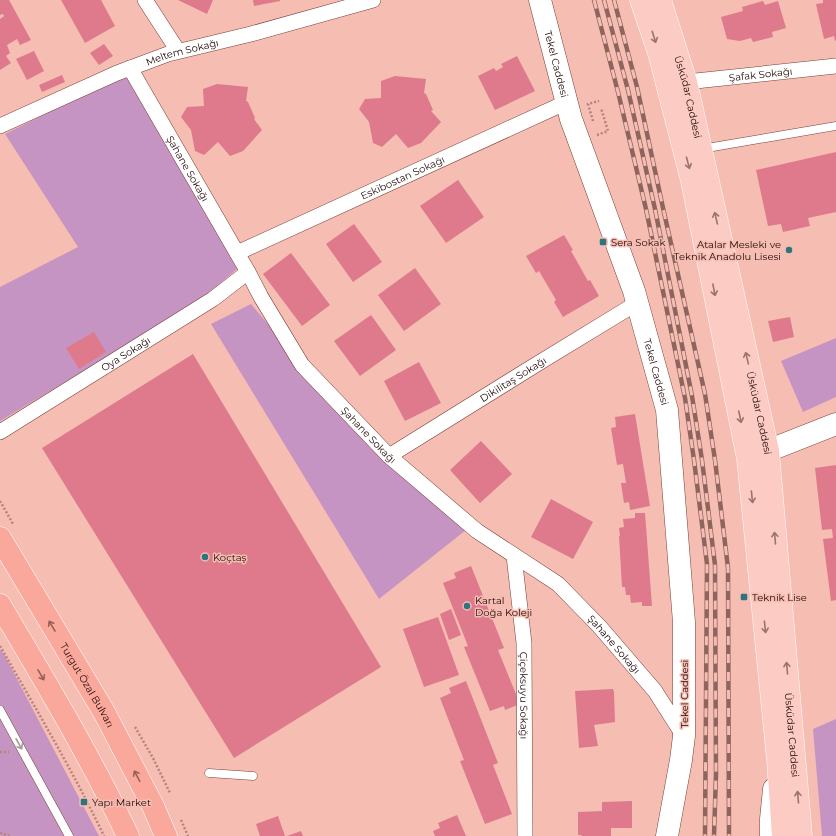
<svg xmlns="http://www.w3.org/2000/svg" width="836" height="836" viewBox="0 0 836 836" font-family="Montserrat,sans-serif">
<rect width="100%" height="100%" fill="#f6bdb3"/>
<path fill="#c694c2" d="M129 73 237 269 197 303 0 421V287L78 247 5 134Z
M251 304 343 414 471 526 379 599 211 324Z
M836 338V397L803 412 781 361Z
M0 649 5 656 99 836H1L0 835Z
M836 719V836H822L813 729Z"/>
<path fill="#de7a8c" d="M0 0H9L31 40 20 45 17 39 7 45 10 53 6 56 11 63 0 70V19L4 16 3 14 0 15Z
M61 0H101L115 26 85 43Z
M178 0H213L207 14Z
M253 0H280V1L254 6Z
M823 0H836V40L835 41 834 36 824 39 816 4 823 3Z
M763 1 765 5 778 1 786 28 772 32 773 37 753 42 751 38 740 41 727 39 721 17 743 11 742 7Z
M104 44 113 56 99 65 90 53Z
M34 51 44 71 27 80 16 59Z
M517 56 535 91 495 110 478 76 494 68 496 71 503 67 501 64Z
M62 75 65 82 42 92 39 85Z
M395 76 426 79 424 93 426 94 433 110 431 111 441 122 421 143 408 148 396 134 382 147 373 143 369 122 359 109 365 99 381 98V81Z
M217 84 248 87 246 101 248 102 255 118 254 119 262 130 243 151 230 156 218 142 204 155 195 151 191 130 181 117 187 107 204 106 203 89Z
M836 152V212L808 218 810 226 783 232 781 224 768 226 756 170Z
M458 180 484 217 446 243 420 206Z
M354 224 382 262 353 282 326 244Z
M564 235 573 250 571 251 588 281 590 280 599 296 563 317 554 302 556 300 539 271 536 273 526 256Z
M291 253 330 305 302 326 263 274Z
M415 268 441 304 404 331 378 295Z
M371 315 396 350 360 376 334 341Z
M790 317 794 337 773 342 768 321Z
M94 332 106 352 79 369 66 348Z
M193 354 381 667 234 758 42 448Z
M419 362 441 403 405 421 384 381Z
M635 414 650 506 630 510 629 502 624 503 621 483H626L623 464 617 465 611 428 616 427 615 417Z
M481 441 512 474 480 503 450 470Z
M836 465V600L831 601 823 539 833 538 832 529 822 530 815 468Z
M551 499 593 522 573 559 531 537Z
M635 513H645L652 606H642V602L631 603 630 595H626L625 587H622L619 536H620L619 528 624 527 623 519 635 518Z
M471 566 504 648 498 650 520 704 505 710 504 706 490 711 464 647 468 646 443 583 456 578 454 573Z
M451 609 461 635 449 640 440 614Z
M438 617 459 675 424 687 403 629Z
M466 681 498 763 493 765 512 814 485 824 460 761 464 760 440 698 451 693 449 688Z
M613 689 614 692 615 722 594 725 598 746 579 748 575 691Z
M632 801V828H611V836H582L581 835H578V812L602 811V802Z
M457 815 466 836H435L433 831 440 828 438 823Z
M278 816 285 836H260L256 824Z
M301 831 303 836H287Z"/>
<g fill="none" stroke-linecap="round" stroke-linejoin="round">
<defs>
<path id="lane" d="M701 149 836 126
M0 710 69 836
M209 773 253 776"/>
<g id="street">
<path d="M145 0 178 51"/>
<path id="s1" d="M130 68 248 272 261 297 302 365 389 456 477 531 558 584 599 626 655 691 683 735"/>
<path id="s2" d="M686 82 836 66"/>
<path id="s3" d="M0 126 117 73 168 54 251 34 373 0"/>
<path id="s4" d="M237 253 567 102"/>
<path id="s5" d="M0 432 213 299 248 272"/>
<path id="s6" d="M389 456 537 364 637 303"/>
<path id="s7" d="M514 556 524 643 525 836"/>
</g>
<g id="secondary">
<path id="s8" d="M540 0 571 119 634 291 667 410 684 622V736L681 760 667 836"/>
<path d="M752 457 836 424"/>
<path d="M771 836V819L774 789"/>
</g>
<g id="primary">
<path d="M641 0 659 53 692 181 748 459 778 760 783 836"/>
<path id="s9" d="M660 0 686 82 768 451 801 836"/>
</g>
<g id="highway">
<path id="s10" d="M0 538 104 712 153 806 166 836"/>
<path d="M0 605C45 681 90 756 128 836"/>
</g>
</defs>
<use href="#lane" stroke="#7b3f37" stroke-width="9"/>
<use href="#street" stroke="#7b3f37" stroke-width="16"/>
<use href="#secondary" stroke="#7b3f37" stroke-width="23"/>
<use href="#primary" stroke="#fff" stroke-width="23"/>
<use href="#highway" stroke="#fff" stroke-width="23"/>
<path stroke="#b3847d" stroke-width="2.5" stroke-dasharray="2 2" stroke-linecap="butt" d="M593 121 588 104 599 101
M597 135 608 131 601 108
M0 501 13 524
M0 646C36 709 73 771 104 836
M135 727 153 758 170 793
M0 752H9
M181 820 188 836
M0 833 10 836"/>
<use href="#lane" stroke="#fff" stroke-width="8"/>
<use href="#street" stroke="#fff" stroke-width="15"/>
<use href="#secondary" stroke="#fff" stroke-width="22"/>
<use href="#primary" stroke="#fccbc3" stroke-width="22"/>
<use href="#highway" stroke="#faa89b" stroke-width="22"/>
<defs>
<path id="rail" d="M594 0 618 92 646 209 685 398 694 460 707 564 705 836
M604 0 628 90 655 209 692 396 702 460 715 565 716 774 714 836
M614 0 637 87 663 208 705 394 715 460 728 568 729 836"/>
</defs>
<use href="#rail" stroke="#8e655e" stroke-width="4.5"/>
<use href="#rail" stroke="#f6bdb3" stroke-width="3" stroke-dasharray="9" stroke-linecap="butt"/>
</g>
<defs><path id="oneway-shaft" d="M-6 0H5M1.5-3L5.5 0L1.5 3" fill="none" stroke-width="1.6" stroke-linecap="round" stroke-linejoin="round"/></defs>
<g stroke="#99746e">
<use href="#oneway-shaft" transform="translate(654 37) rotate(72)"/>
<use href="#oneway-shaft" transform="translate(688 163) rotate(75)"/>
<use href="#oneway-shaft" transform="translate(716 218) rotate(-103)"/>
<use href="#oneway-shaft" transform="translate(714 290) rotate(79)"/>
<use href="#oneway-shaft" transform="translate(747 358) rotate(-103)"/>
<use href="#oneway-shaft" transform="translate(740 417) rotate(78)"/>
<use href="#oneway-shaft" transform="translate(752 497) rotate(84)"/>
<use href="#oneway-shaft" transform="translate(775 538) rotate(-95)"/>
<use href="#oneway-shaft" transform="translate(765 627) rotate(84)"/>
<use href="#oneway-shaft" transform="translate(787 668) rotate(-95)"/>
<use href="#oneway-shaft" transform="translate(798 797) rotate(-95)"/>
</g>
<g stroke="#986058">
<use href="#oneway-shaft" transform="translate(52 626) rotate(-121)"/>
<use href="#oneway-shaft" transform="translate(41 675) rotate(59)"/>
<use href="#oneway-shaft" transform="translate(137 776) rotate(-118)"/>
</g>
<use stroke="#a69d9b" href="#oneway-shaft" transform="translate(19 744) rotate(61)"/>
<g fill="#2d747f" stroke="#f6bdb3" stroke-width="1.5">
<rect x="599" y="238" width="8" height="8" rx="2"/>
<circle cx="789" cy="250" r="4"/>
<circle cx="205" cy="557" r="4"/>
<rect x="740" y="593" width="8" height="8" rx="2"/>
<circle cx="467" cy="606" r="4"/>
<rect x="80" y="798" width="8" height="8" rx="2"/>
</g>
<g text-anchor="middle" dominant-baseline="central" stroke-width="3" stroke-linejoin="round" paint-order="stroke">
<g font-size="10" fill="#210906" stroke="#f6bdb3">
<text stroke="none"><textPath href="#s3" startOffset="197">Meltem Sokağı</textPath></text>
<text stroke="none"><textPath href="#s8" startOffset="66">Tekel Caddesi</textPath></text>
<text stroke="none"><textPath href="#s2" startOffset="75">Şafak Sokağı</textPath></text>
<text stroke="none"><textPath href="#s9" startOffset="101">Üsküdar Caddesi</textPath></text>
<text stroke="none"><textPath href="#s1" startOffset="116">Şahane Sokağı</textPath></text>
<text stroke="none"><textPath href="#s4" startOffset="182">Eskibostan Sokağı</textPath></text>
<text stroke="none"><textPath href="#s5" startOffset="148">Oya Sokağı</textPath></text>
<text stroke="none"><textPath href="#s8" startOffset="390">Tekel Caddesi</textPath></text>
<text stroke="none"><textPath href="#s6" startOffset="146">Dikilitaş Sokağı</textPath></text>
<text stroke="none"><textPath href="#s9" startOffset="425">Üsküdar Caddesi</textPath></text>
<text stroke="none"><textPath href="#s1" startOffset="440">Şahane Sokağı</textPath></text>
<text stroke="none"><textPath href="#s1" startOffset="764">Şahane Sokağı</textPath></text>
<text stroke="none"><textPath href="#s10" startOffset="171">Turgut Özal Bulvarı</textPath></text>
<text transform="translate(684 694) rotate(-90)">Tekel Caddesi</text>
<text stroke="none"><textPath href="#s7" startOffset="140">Çiçeksuyu Sokağı</textPath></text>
<text stroke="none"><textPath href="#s9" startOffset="749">Üsküdar Caddesi</textPath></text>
</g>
<g font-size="10" fill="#210906" stroke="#f6bdb3" text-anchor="start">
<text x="611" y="242">Sera Sokak</text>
<text x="781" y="244" text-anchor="end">Atalar Mesleki ve<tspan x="781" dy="12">Teknik Anadolu Lisesi</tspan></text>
<text x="213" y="557">Koçtaş</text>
<text x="752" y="597">Teknik Lise</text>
<text x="475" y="600">Kartal<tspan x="475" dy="12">Doğa Koleji</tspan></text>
<text x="92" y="802">Yapı Market</text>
</g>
</g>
</svg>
